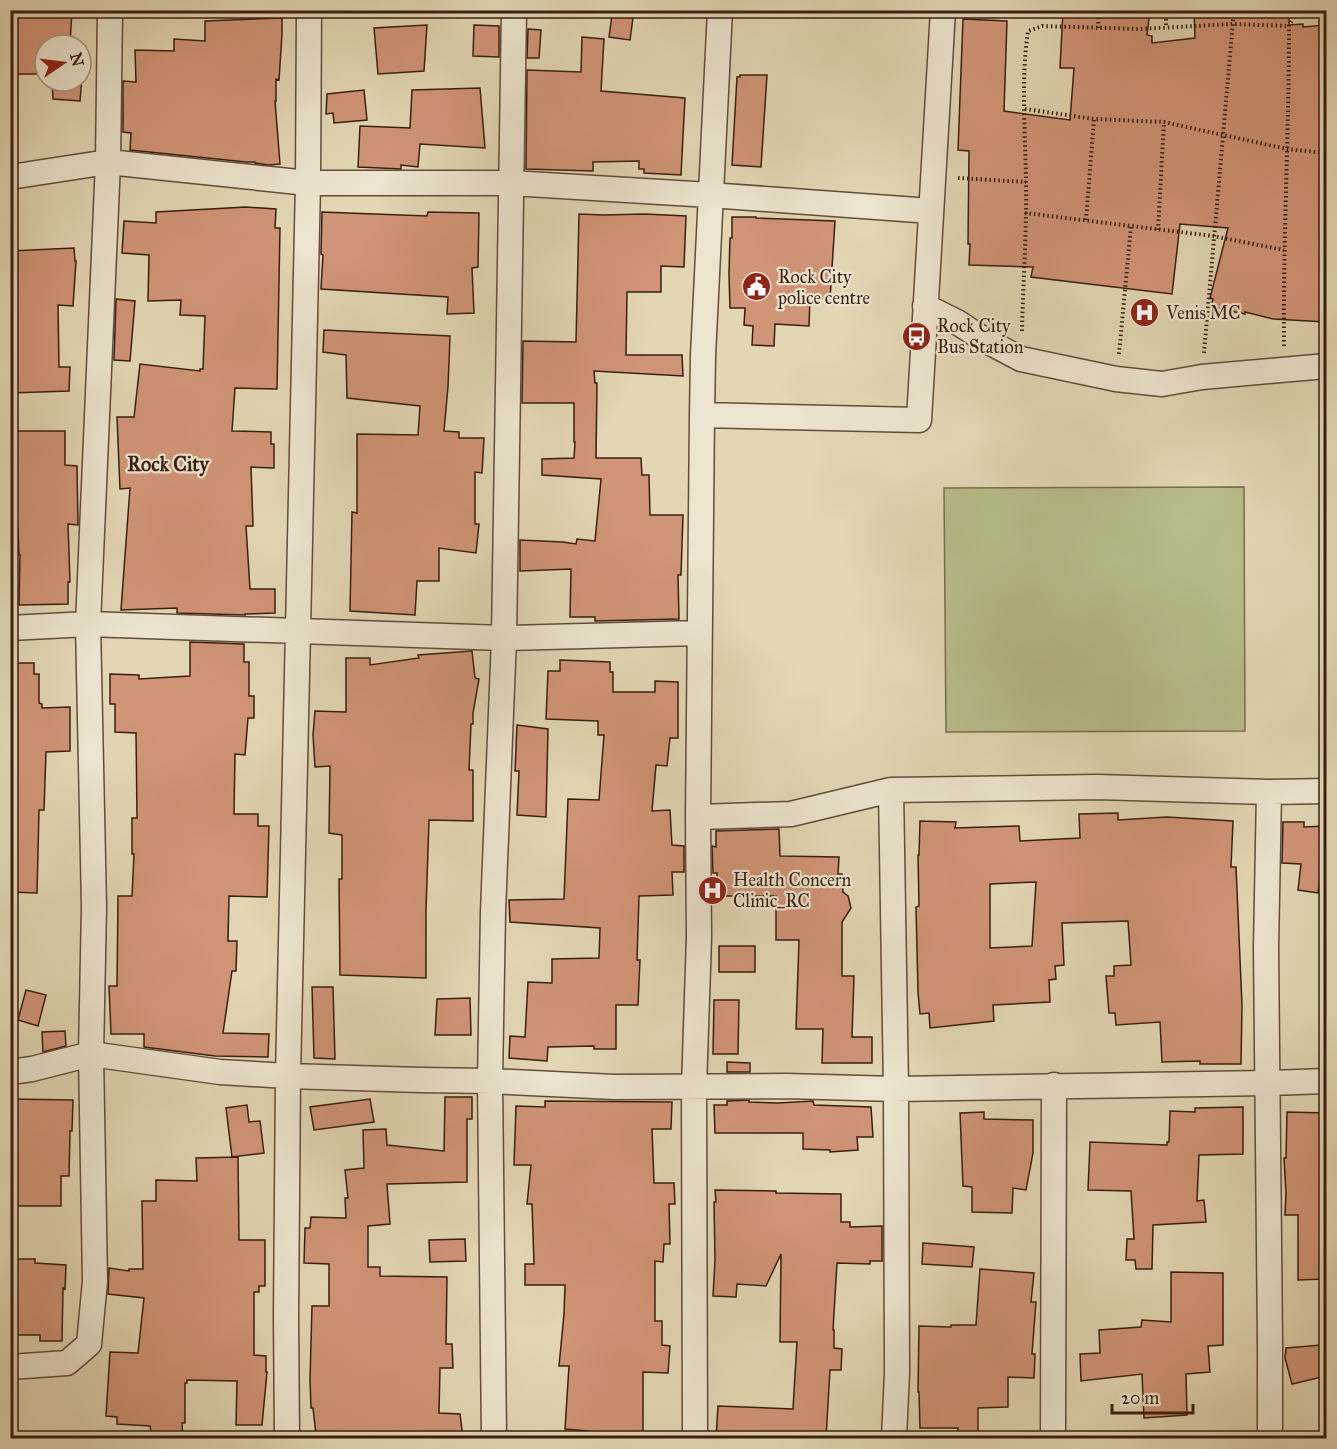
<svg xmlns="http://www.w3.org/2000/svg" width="1337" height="1449" viewBox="0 0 1337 1449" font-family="'IM FELL Great Primer',serif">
<rect width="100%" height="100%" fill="#e2d6b3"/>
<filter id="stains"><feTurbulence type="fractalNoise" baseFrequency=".00333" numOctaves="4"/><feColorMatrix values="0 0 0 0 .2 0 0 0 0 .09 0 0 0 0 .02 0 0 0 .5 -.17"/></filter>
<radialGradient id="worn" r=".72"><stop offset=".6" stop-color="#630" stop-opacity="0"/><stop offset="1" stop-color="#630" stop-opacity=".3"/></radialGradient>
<path fill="#b8bc89" stroke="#786d4c" stroke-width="1.5" d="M1244 487 1245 731 946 732 944 488Z"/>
<path fill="#d09476" stroke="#391e10" stroke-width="1.5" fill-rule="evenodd" d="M10 10H72L70 45H45V74H10Z
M1063 10H1150L1147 35 1152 36V43L1195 38 1194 10H1289V25L1303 24V27L1326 25V322L1273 319 1245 312V314L1211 307 1213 299 1210 298 1228 228 1180 224 1172 294 1031 277 1033 267 969 265 970 244H968L969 151 958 150 963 19 1007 21 1004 111 1070 120 1074 68H1060Z
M612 15 633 18 630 40 609 37Z
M282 18V34L279 80 276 79V101H275L280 164 269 165 255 163V162H246L130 150 131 133 123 132V81L136 82 135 50 174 51V39L205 41V21Z
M427 25 424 71 378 74 374 28Z
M474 25 499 26V57L473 56Z
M528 29 541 30 539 58H527Z
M582 37 604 39 601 91 685 98 681 175 644 173V169H639V161L593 162V171L526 169 527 70 581 72Z
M81 53H84L80 101 53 99 52 81H81Z
M740 75H767L761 167 732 165 737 77H740Z
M480 88 485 148 420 144 418 167 401 165V169L358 167 360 126 410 128 412 90Z
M364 90 367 120 334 123 333 113 326 114 327 94Z
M246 207 276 209 275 228H280L277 389 235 388 232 431 271 432V444H274V468L251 467 253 526H246L250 589H275V613L245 614V615L177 613V608L121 610 130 488 120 489 117 417H134L140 364 200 371V369H203L205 316 180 315 181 300 148 301 149 255 122 253 124 221 156 223V212Z
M322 212 427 216 428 212 479 213 478 267 472 268 474 313 447 314 448 297 321 289 323 255 321 254Z
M579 214 604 215 645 214 686 216 684 267 661 266V292H627L626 355H682L683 376 594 371 595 383H597L596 458H641L642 475H649L650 515H683L681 575H678L679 619 595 621V617H570L571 569 520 571V540L563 542 576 544 577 539 595 541 601 479 542 475V459L574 458 575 442H574V403H522L523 341 576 342Z
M732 217H756V218L835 221 830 299 810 298 809 326 775 324 774 346 752 345 753 326 744 325 745 308H730L729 274 730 238H732Z
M74 248 75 261H76L73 306 58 305 59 367H70L69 391 10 393V251Z
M116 299 135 301 130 361 114 360Z
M324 330 450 336 448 387 444 431 459 432V438H484L482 473 475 472V524H479L476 553 439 548V581H417L415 615 350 611 352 512 357 513V434L418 435 420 406 347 398 346 355 323 352Z
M10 431H65V465L77 466 78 525 68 524 70 582H68V604L19 605 20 555H19L18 528H10Z
M190 642 244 644V662H249V696H254V718H248L245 755 235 754 234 814H258V826H269L267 897 229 896 228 941H237L236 971H232L223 1033 269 1034 268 1057 215 1056 144 1047V1034H111L109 986H117L118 896H132L134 854H132V818H137L136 733 115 732V704H110V674L139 675V679L190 676Z
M472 651 475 678 479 679 473 713V724H471L469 770H473V821L429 820 426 910V978L340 975 339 879H342V835L329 833 330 766 315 767 313 735 315 711 346 712V658H370V665L419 658 418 655Z
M560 660 610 662V672H613V692H655V681L678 682V738H670L667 766 656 765 652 811 670 810 672 845 684 846V872H672L673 895 639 896 637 960H640L638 1005H616V1049H594V1046L548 1047 547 1061 509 1058 510 1036 525 1037 528 982 552 983V959L599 958 600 928 510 922 509 900 564 899 568 799 599 800 604 735H598V721L546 719 548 671H560Z
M10 663H34V674H39V703L42 704V708L70 707V751L46 752 44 810H39L37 893 10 892Z
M517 725 548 729 546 817 517 815 519 771H515Z
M1118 813V820L1167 817 1233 821 1231 867H1236L1242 1005 1241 1064H1200V1061L1162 1062 1160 1022 1116 1025 1115 1013H1109L1106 976H1114V966L1131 965 1128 921 1062 923 1064 965 1055 966 1056 979 1049 980 1050 1002 993 1005 994 1021 930 1028 929 1013 920 1014 918 992 916 907 919 906 918 855H919L920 821 956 822 955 828 1019 826 1020 841 1080 838 1079 814ZM1036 882 1032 946 990 948V884Z
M1283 822H1304V827L1326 826 1318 893 1298 890 1301 864 1282 863Z
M779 829 780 856 839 857 838 874H842L843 892 848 896 851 908 842 922V976H854L852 1037H872V1063H822L823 1029H796L799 940H776V896H717V873H713L712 846 716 847V831Z
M719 946H755V972H719Z
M312 987H333L335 1059 314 1058Z
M26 990 46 995 38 1026 18 1020Z
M470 998 471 1035H435L437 999Z
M714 1000H739L738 1054H713Z
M65 1031 66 1046 43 1052 42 1032Z
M727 1062 750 1063V1072H727Z
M445 1097H472V1119H467V1182L387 1184 390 1224 368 1226V1267H380V1276L447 1277 446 1344H452L453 1368H440L439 1413 460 1414 463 1438H320V1434L316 1435 313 1408H311L310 1380 312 1306H329V1264L304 1263 305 1228H310L311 1217 346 1218 345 1198H348L345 1170 364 1168 363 1130 386 1129 387 1145 444 1151Z
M10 1099 73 1100 72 1131H70L69 1176H61V1206H10Z
M370 1099 374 1122 314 1130 310 1107Z
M749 1100V1102L778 1103 813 1101 814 1105 871 1107 873 1137H857L858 1150 830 1152V1150L803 1149V1133H715L714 1105H727V1101Z
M545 1101 672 1102 671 1129H652L654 1183H674L675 1204H669L670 1244H664L663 1262 655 1261V1321H662V1345L670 1346 668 1373 643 1372V1438H588V1431L565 1429 569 1366H559L564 1314 565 1285H525V1264H534L532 1204H527L531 1165H514L516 1106 545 1107Z
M247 1105 249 1122 260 1121 264 1153 232 1157 226 1108Z
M1243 1107V1154L1199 1155 1197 1201 1204 1200 1206 1222 1153 1225 1152 1269H1136L1135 1260H1126L1127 1239H1134L1131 1191 1088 1190 1090 1142 1167 1145V1142H1169L1170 1111 1195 1112V1108Z
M984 1112V1119L1033 1120V1153L1026 1190 1013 1188 1012 1213 972 1212V1187L963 1186 960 1113Z
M1287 1112 1326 1113V1279L1298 1280V1215H1285L1286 1193 1284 1158H1286Z
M238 1157 239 1240H265V1286H259V1292H254V1355L266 1356V1372H267L262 1425H236L237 1381 187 1380V1383H185V1423H182L183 1438H152L150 1426 117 1424V1417L106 1416 110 1352 138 1353 144 1298 108 1294 109 1268 129 1271V1269H143L142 1201H156V1180L197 1181 196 1158Z
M715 1190 776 1191V1193L841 1194V1222H850V1227L882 1226V1261H870V1264L837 1263 833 1330H834V1348L842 1349 841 1370H830L826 1438H716L718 1406 793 1409 797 1342H780L781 1254 766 1286 737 1284 736 1297 713 1296 715 1260 714 1202H716Z
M465 1239 466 1261 430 1262 429 1240Z
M923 1243 974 1247 972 1267 922 1264Z
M13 1259H35V1263L66 1265 65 1289 63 1288 62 1341H40V1335H10V1276H13Z
M980 1269 1034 1273 1031 1302H1036L1032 1354H1035L1034 1378 1008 1377V1407L978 1408V1438H957L958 1428H920L919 1392H918L919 1326 951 1327V1325H976Z
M1171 1272 1223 1273V1345L1208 1346 1210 1372 1186 1374 1187 1415 1144 1418 1142 1374 1081 1381 1080 1354 1100 1353 1099 1330 1141 1327 1142 1320 1171 1322Z
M1321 1345V1352L1326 1351V1376L1292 1384 1285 1358 1286 1348Z"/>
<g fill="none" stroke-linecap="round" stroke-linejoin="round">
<defs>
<path id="minor" d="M10 177 108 162 308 183H511L710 195 931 211
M925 306 957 322 983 339 1021 359 1116 379 1162 384 1202 377 1326 366
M702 415 919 420 943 10
M10 628 88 624 504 638 699 633
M891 790 896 1089 897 1373 894 1438
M1269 792 1266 948 1270 1343V1438
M698 817 791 814 891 790 1097 787 1269 792 1326 791
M10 1072 32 1069 91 1054 220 1072 288 1076 421 1080 490 1081 614 1087 786 1086 896 1089 1267 1083 1326 1081
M10 1367 67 1363 89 1344 95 1281 91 1054 94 907 88 624 108 162 110 10
M287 1438 286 1316 288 1076 308 183 309 10
M494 1438 490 1081 493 912 504 638 514 10
M695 1438 694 1088 699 937 698 817 702 415 703 356 720 10
M1053 1438 1054 1085"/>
</defs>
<use href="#minor" stroke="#634c39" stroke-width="27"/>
<path stroke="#391e10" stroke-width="4" stroke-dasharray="1.5 3" stroke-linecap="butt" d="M1166 10V27
M1098 28 1099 10
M1025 109 1094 119 1164 122 1287 149 1326 153
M958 178 1026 182
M1025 213 1213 236 1284 250
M1086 220 1094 119
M1158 230 1164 122
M1022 331C1023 281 1027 230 1026 179 1025 130 1021 79 1028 31L1042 26 1139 29 1233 24 1289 26
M1284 346C1283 239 1289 133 1289 26L1294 17 1296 10
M1204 353 1234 10
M1119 354 1131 226"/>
<use href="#minor" stroke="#ece4ce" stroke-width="24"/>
</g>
<defs>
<symbol id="civic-disc" viewBox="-11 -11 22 22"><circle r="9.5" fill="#8f2418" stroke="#ece4ce"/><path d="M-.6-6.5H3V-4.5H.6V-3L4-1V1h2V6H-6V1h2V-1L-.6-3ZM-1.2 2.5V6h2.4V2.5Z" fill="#fff"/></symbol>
<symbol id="hospital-disc" viewBox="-11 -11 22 22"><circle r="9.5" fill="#8f2418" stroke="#ece4ce"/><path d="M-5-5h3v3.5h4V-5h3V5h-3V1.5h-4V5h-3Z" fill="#fff"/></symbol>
<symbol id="bus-disc" viewBox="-11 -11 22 22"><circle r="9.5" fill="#8f2418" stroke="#ece4ce"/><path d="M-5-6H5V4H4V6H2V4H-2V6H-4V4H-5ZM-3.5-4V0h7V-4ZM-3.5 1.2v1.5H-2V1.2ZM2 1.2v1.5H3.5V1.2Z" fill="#fff"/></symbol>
</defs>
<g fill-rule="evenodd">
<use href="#civic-disc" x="740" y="270" width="33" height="33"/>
<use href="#hospital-disc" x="1128" y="296" width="33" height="33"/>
<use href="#bus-disc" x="900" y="320" width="33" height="33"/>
<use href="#hospital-disc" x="696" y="874" width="33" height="33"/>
</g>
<g text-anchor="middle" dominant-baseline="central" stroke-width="4.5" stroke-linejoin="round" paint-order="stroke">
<g font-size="18" fill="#391e10" stroke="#ece4ce" text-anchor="start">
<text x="778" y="277">Rock City<tspan x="778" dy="21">police centre</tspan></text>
<text x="1166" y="313">Venis MC</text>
<text x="937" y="326">Rock City<tspan x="937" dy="21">Bus Station</tspan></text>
<text x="733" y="880">Health Concern<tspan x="733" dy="21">Clinic_RC</tspan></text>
</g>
<g font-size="20" font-weight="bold" fill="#391e10" stroke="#ece4ce">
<text x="168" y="464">Rock City</text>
</g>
</g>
<rect width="1337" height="1449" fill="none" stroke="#e2d6b3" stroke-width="36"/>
<rect x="12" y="12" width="1313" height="1425" fill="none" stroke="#391e10" stroke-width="3"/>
<rect x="18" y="18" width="1301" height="1413" fill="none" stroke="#391e10" stroke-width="1.5"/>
<g transform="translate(63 63) rotate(76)"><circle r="28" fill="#ece4ce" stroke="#a49582" stroke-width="1.5"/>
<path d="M0-4.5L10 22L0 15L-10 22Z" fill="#8f2418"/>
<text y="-9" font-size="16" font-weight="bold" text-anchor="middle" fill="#391e10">N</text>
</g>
<path d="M1112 1404v9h81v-9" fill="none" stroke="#391e10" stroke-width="3"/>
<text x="1121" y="1404" font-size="18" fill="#391e10" stroke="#ece4ce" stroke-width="4.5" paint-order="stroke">20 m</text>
<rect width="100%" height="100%" filter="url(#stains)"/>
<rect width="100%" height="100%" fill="url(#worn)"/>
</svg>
